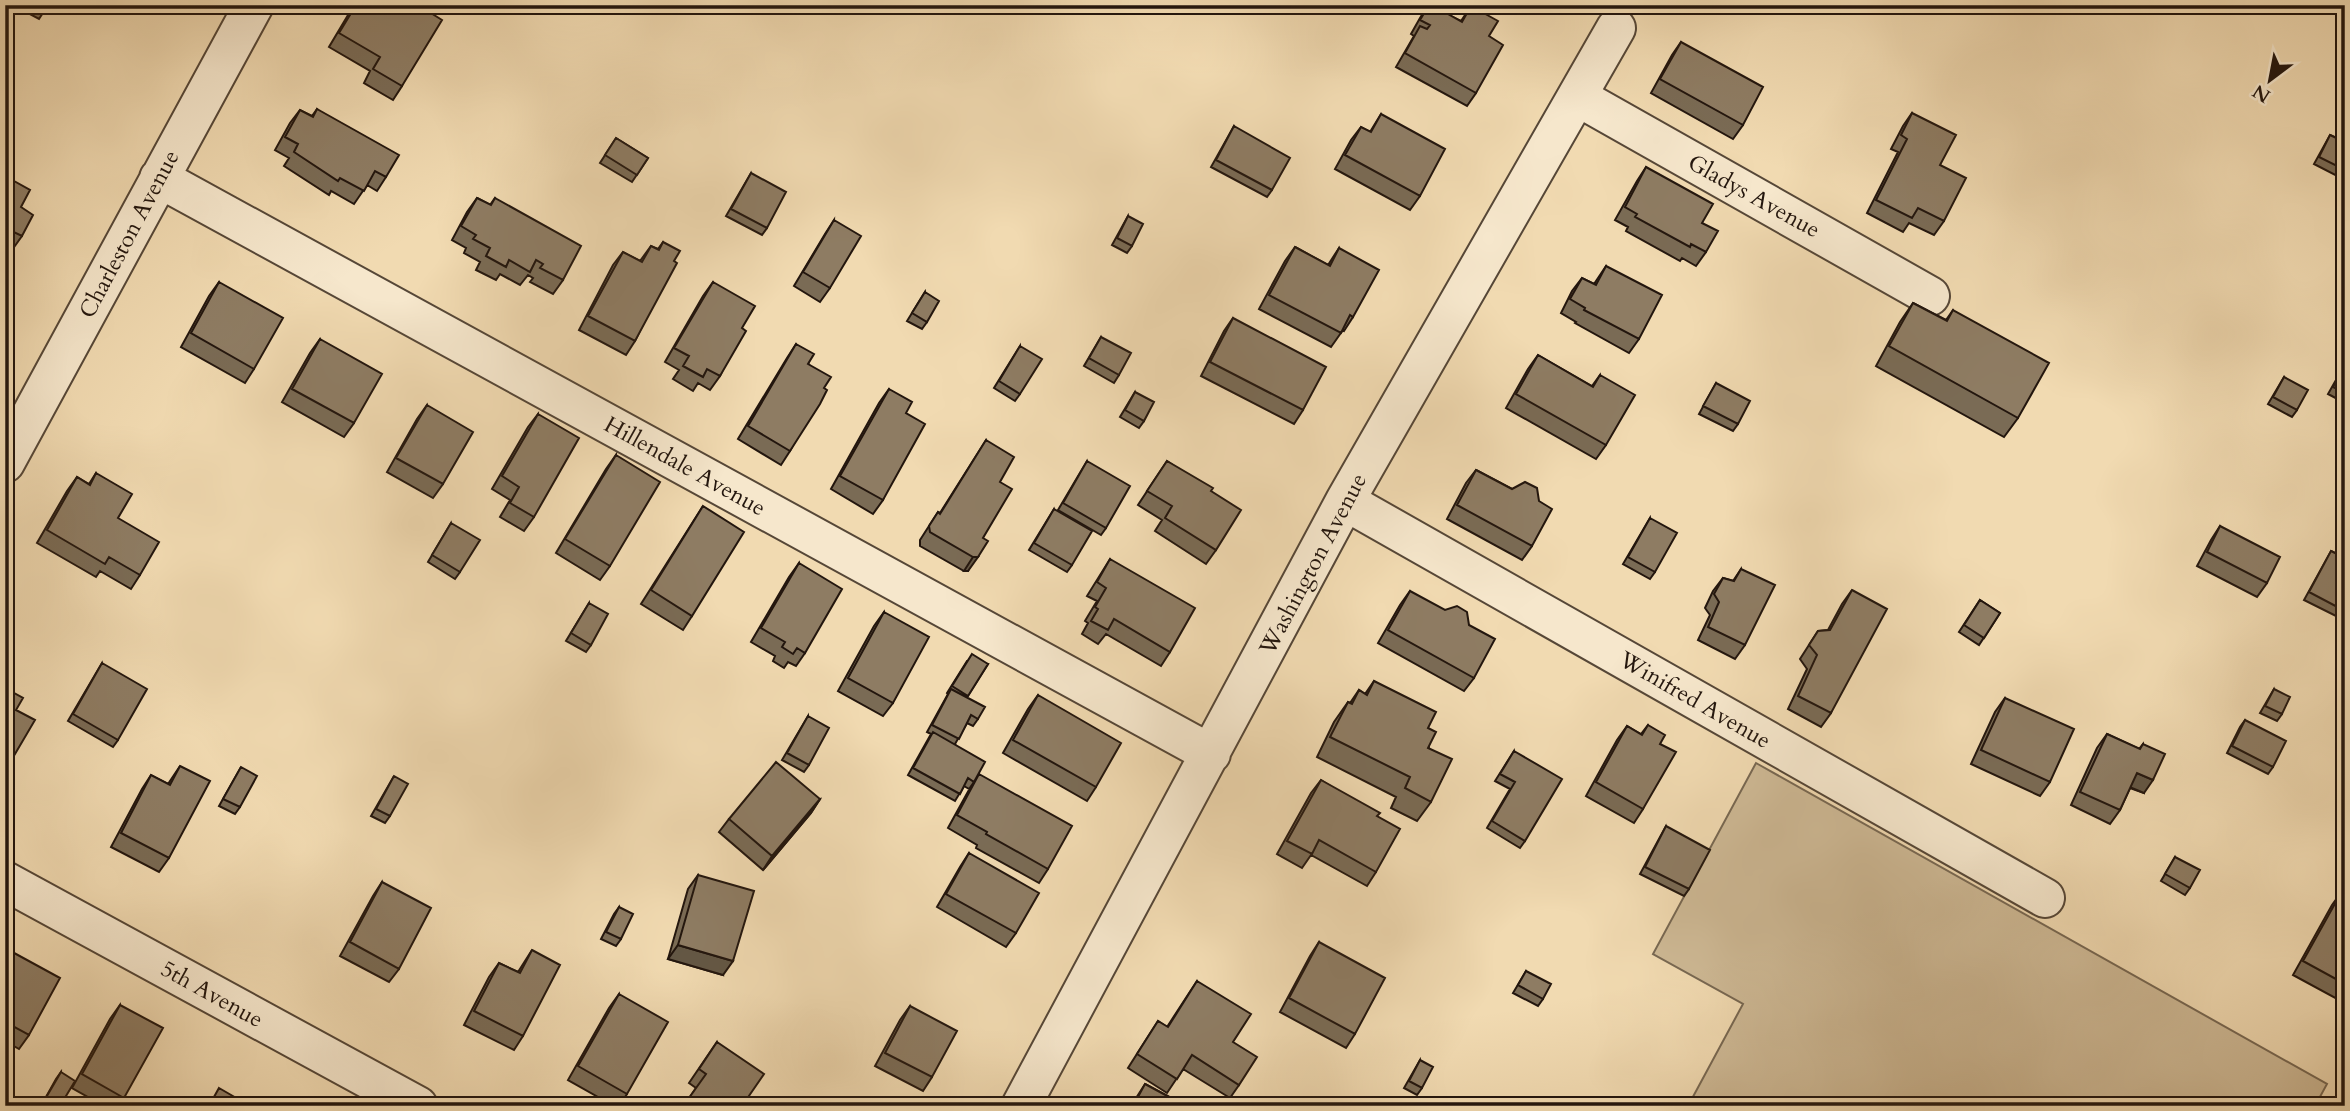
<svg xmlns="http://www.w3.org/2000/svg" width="2350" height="1111" viewBox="0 0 2350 1111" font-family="Cardo,serif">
<rect width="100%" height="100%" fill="#f1dab1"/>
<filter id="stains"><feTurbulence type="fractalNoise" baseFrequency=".00286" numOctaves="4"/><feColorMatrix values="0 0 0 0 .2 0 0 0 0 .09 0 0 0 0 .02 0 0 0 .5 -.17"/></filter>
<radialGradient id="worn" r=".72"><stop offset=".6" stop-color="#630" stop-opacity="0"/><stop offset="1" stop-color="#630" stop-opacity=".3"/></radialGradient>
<path fill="#ceb995" stroke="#786852" stroke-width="2" d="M1756 763 2327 1084 2315 1106H1688L1743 1004 1653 954Z"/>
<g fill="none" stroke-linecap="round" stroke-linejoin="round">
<defs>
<path id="street" d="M1578 97 1930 296
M159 178 1211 754
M5 463 254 5
M1345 501 2045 898
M5 881 418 1106
M1021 1106 1345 501 1616 28"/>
</defs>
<use href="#street" stroke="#564737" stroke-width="42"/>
<use href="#street" stroke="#f6e7cc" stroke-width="38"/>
</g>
<path fill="#7a6b55" stroke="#23160e" stroke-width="2" d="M13 5H48L39 19Z
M354 5H396L404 10 407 5H418L402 86 393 100 364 83 370 71 329 47Z
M1428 5 1461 21 1471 6 1489 36 1476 93 1467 106 1396 67 1414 36 1411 34 1420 18Z
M1681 42 1743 125 1733 139 1651 93 1672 55Z
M317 109 386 177 377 191 367 185 354 204 331 191 329 195 284 166 289 158 275 150 290 123 300 110 312 116Z
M1912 113 1940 165 1944 221 1934 235 1909 223 1903 232 1867 213 1898 152 1891 149 1903 126Z
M1381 114 1420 196 1410 210 1335 169 1351 140 1361 127 1370 132Z
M1234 126 1272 190 1267 197 1211 167Z
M2330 135 2345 142V176L2343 179 2314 164Z
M616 138 648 158 632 182 600 163Z
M1646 167 1702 223 1706 252 1696 266 1682 258 1680 261 1626 231 1628 227 1615 220 1637 181Z
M751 173 767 228 762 235 726 216Z
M5 176 21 207 22 236 12 250 5 246Z
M477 198 490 205 495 198 563 280 553 294 530 282 533 278 528 275 520 285 500 274 496 280 476 270 480 262 464 253 466 248 452 240 467 212Z
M1128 216 1132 246 1127 253 1112 245Z
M834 220 830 288 820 302 794 286 825 234Z
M663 242 674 261 635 341 626 355 579 330 613 265 623 252 640 261 651 246 658 249Z
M1295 247 1328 265 1339 248 1353 317 1344 331 1343 330 1331 347 1259 309 1285 261Z
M1606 266 1639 339 1629 353 1575 323 1576 322 1561 313 1572 291 1582 278 1594 284Z
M219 282 254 369 245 383 181 347 209 296Z
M713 282 742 328 720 376 710 390 698 383 693 391 673 379 679 370 665 362 703 296Z
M925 292 927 322 922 329 907 321Z
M1913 303 1946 320 1953 310 2018 418 2004 437 1876 366 1900 322Z
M1233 318 1303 410 1294 424 1201 376 1224 331Z
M1101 337 1119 375 1114 383 1084 366Z
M320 339 354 423 344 437 282 402 310 353Z
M796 344 824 388 790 451 781 465 738 439 787 358Z
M1020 346V394L1015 401 994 388Z
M1538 355 1592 386 1600 375 1606 445 1596 459 1506 408 1528 369Z
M2345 364V403L2328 394Z
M2284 377 2297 410 2292 417 2268 404Z
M1716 383 1738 424 1733 431 1699 414Z
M889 389 906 413 883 500 873 514 831 489 879 403Z
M1135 392 1144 421 1139 428 1120 417Z
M427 405 443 484 433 498 387 472 417 419Z
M538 414 534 517 524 531 500 517 510 500 492 489 528 427Z
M986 440 1000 482 983 538 968 571H964L920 546V540L938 512 940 513Z
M616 455 610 566 600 580 556 553 606 469Z
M1087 461 1106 528 1101 535 1058 510Z
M1167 461 1211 491 1216 550 1206 564 1155 531 1162 520 1138 505Z
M1476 470 1512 489 1532 546 1522 560 1447 519 1466 483Z
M96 473 118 518 140 575 131 589 100 571 96 577 37 543 67 491 77 477 89 484Z
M703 506 692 616 683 630 641 604Z
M1054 509 1072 565 1067 572 1029 550Z
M1650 518 1655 572 1650 579 1623 564Z
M451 523 460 572 455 579 428 562Z
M2220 526 2267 583 2257 597 2197 566 2211 540Z
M2331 551 2345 558V619L2344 620 2304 600Z
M1110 559 1170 652 1161 666 1106 634 1098 644 1082 634 1088 623 1085 621 1097 601 1087 596Z
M799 563 805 653 796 666 788 662 784 668 773 661 775 656 751 642 789 577Z
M1741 569 1745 645 1735 659 1698 640 1710 615 1705 608 1713 591 1723 578 1733 581Z
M1852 590 1831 713 1821 727 1788 709 1807 669 1800 659 1818 631 1828 630 1842 604Z
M1410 591 1474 678 1464 691 1378 643 1400 605Z
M1980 600 2000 613 1979 645 1959 632Z
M589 603 591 645 586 652 566 641Z
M884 612 893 703 883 716 838 691 874 626Z
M967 661 988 664 967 697 978 719 973 726 967 723 955 744 974 782 969 789 964 786 955 801 908 775 931 734 927 732 948 694 947 693Z
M102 663 118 740 113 747 68 721Z
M1374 681 1428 728 1431 802 1417 821 1391 808 1396 797 1317 757 1334 722 1348 702 1350 703 1359 690 1365 694Z
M2274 689 2282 714 2277 721 2260 713Z
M1038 695 1096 787 1087 801 1003 753 1028 709Z
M2005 698 2050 782 2040 796 1971 764 1995 712Z
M808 716 809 765 804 772 782 760Z
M2245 720 2273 767 2268 774 2227 753 2240 727Z
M1648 725 1660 744 1643 809 1634 823 1586 796 1617 740 1627 726 1641 734Z
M2107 734 2139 749 2143 744 2144 793 2130 788 2120 810 2110 824 2071 805 2097 748Z
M1514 751 1525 841 1520 848 1487 828 1510 789 1495 781Z
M180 766 169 858 159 872 111 847 142 789 151 775 168 784Z
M241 767 240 807 235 814 219 806Z
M979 774 1048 869 1039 883 976 848 977 845 948 828 970 788Z
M394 776 390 816 385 823 371 816Z
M1321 780 1377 816 1376 872 1367 886 1311 855 1302 868 1277 854 1311 793Z
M820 799 811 813 763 870 719 832 729 819Z
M1666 826 1689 889 1684 896 1640 874Z
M969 853 1016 933 1006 947 937 907 960 867Z
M2175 857 2190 888 2185 895 2161 881Z
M698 875 723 975 668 959 688 889Z
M382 882 399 969 389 982 340 956 373 896Z
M2342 891 2345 893V993L2339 1000 2293 975 2332 905Z
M619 907 621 939 616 946 601 939 614 914Z
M1319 942 1355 1034 1346 1048 1280 1012 1310 956Z
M5 948 29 1035 19 1049 5 1041Z
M532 950 523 1036 514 1050 464 1025 489 977 499 963 518 972Z
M1526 971 1543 999 1538 1006 1513 993Z
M1197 981 1233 1042 1239 1085 1230 1098 1183 1069 1167 1093 1128 1068 1158 1021 1167 1027Z
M619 994 627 1094 619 1106H614L568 1080 609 1008Z
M120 1005 124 1098 118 1106H104L72 1088 110 1019Z
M910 1006 932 1077 923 1091 875 1066 900 1020Z
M717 1042 742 1106H684L696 1088 689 1083Z
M1420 1060 1422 1088 1417 1095 1404 1088Z
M61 1072 60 1106H41L56 1079Z
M1145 1084 1186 1106H1131Z"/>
<path fill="#635745" stroke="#23160e" stroke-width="2" d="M973 557H978L968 571H964Z
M2137 773 2153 780 2144 793 2127 786Z
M820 799 811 813 763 870 772 856Z
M678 945 733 961 723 975 668 959Z"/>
<path fill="#8e7c63" stroke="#23160e" stroke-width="2" d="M356 5H396L404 10 407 5H418L442 20 402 86 373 69 380 57 339 33Z
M1429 5H1432L1462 22 1471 6 1498 21 1489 36 1503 45 1476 93 1405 53 1420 26 1427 29 1430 25 1420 20Z
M1681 42 1763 87 1743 125 1660 79Z
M317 109 399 155 386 177 375 171 364 191 340 178 338 181 294 152 298 144 285 137 300 110 313 117Z
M1912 113 1956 135 1940 165 1966 178 1944 221 1918 208 1912 218 1876 200 1907 139 1901 135Z
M1381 114 1445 149 1420 196 1345 155 1361 127 1371 132Z
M1234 126 1290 158 1272 190 1216 160Z
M2330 135 2345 142V170L2319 157Z
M616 138 648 158 637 175 605 155Z
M1646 167 1713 204 1702 223 1718 231 1706 252 1691 244 1690 247 1635 217 1637 214 1625 207Z
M751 173 786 192 767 228 731 209Z
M5 176 30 190 21 207 33 215 22 236 5 228Z
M477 198 491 205 495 198 581 246 563 280 540 268 543 264 536 260 530 272 509 260 506 267 486 256 490 248 473 239 476 235 461 226Z
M1128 216 1143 224 1132 246 1117 238Z
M834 220 861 236 830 288 803 272Z
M663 242 680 251 674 261 677 263 635 341 588 316 623 252 642 262 651 246 659 250Z
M1295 247 1330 266 1339 248 1379 270 1353 317 1350 315 1341 333 1269 295Z
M1606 266 1662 295 1639 339 1584 310 1585 308 1570 299 1582 278 1596 285Z
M219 282 283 318 254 369 191 333Z
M713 282 755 306 742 328 746 331 720 376 707 369 703 377 683 366 689 356 674 348Z
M925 292 939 301 927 322 912 313Z
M1913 303 1947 321 1953 310 2049 363 2018 418 1889 346Z
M1233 318 1326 367 1303 410 1210 362Z
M1101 337 1131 353 1119 375 1089 358Z
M320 339 382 374 354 423 292 389Z
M796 344 814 354 808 364 831 377 824 388 827 390 820 404 790 451 748 426Z
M1020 346 1042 359 1020 394 999 381Z
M1538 355 1593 387 1600 375 1635 395 1606 445 1516 394Z
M2345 365V393L2333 387Z
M2284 377 2308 390 2297 410 2273 397Z
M1716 383 1750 401 1738 424 1703 406Z
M889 389 912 402 906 413 925 424 883 500 840 476Z
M1135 392 1154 402 1144 421 1125 410Z
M427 405 473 432 443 484 396 458Z
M538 414 579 438 534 517 510 503 519 487 502 476Z
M986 440 1014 457 1000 482 1012 489 983 538 988 541 978 557H973L930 532 929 526 938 512 940 514Z
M616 455 660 482 610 566 565 539Z
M1087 461 1130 486 1106 528 1063 503Z
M1167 461 1213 488 1211 491 1241 510 1216 550 1165 518 1172 506 1147 491Z
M1476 470 1512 489 1525 482 1537 488 1539 501 1552 509 1532 546 1457 505Z
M96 473 132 494 118 518 159 542 140 575 109 557 105 564 47 530 77 477 90 485Z
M703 506 744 532 692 616 651 590Z
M1054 509 1092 531 1072 565 1034 543Z
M1650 518 1677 533 1655 572 1628 557Z
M451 523 480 540 460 572 432 555Z
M2220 526 2280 557 2267 583 2207 552Z
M2331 551 2345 558V611L2309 592Z
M1110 559 1195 608 1170 652 1114 619 1108 630 1091 621 1098 609 1095 607 1106 588 1097 582Z
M799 563 842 589 805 653 797 648 793 654 782 647 785 642 761 628Z
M1741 569 1775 585 1745 645 1708 627 1719 602 1714 594 1723 578 1734 581Z
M1852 590 1887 609 1831 713 1798 696 1817 655 1809 645 1818 631 1830 630Z
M1410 591 1445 610 1457 606 1467 612 1469 625 1495 639 1474 678 1388 630Z
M1980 600 2000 613 1984 638 1964 625Z
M589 603 608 614 591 645 571 633Z
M884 612 929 637 893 703 848 678Z
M972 654 988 664 968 696 952 686Z
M102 663 147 689 118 740 73 714Z
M1374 681 1436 712 1428 728 1436 732 1428 748 1452 759 1431 802 1405 788 1410 777 1330 737 1348 702 1352 704 1359 690 1367 695Z
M5 688 23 698 16 710 35 720 5 771Z
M951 689 985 707 978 719 971 715 959 739 932 725Z
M2274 689 2290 697 2282 714 2265 706Z
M1038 695 1121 743 1096 787 1013 740Z
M2005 698 2074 729 2050 782 1981 750Z
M808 716 829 728 809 765 787 753Z
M2245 720 2286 741 2273 767 2232 746Z
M1648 725 1665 735 1660 744 1676 752 1643 809 1596 782 1627 726 1642 735Z
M933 732 985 762 974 782 968 778 960 794 913 768Z
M2107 734 2140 749 2143 744 2165 754 2153 780 2137 773 2120 810 2080 792Z
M1514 751 1562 779 1525 841 1492 821 1515 782 1500 774Z
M776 762 820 799 772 856 729 819Z
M180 766 210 781 169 858 121 833 151 775 170 785Z
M241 767 257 776 240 807 223 799Z
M979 774 1072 826 1048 869 986 834 987 832 957 815Z
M394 776 408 784 390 816 376 809Z
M1321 780 1380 813 1377 816 1400 829 1376 872 1319 840 1312 854 1287 841Z
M1666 826 1710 850 1689 889 1645 867Z
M969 853 1039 893 1016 933 946 894Z
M2175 857 2200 870 2190 888 2165 874Z
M698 875 754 891 733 961 678 945Z
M382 882 431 908 399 969 350 942Z
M2342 891 2345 893V984L2303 961Z
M619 907 633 914 621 939 606 932Z
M1319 942 1385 978 1355 1034 1289 998Z
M5 948 60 978 29 1035 5 1022Z
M532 950 560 965 523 1036 474 1011 499 963 520 973Z
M1526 971 1551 984 1543 999 1518 985Z
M1197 981 1251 1014 1233 1042 1257 1057 1239 1085 1192 1055 1177 1079 1137 1054 1158 1021 1168 1027Z
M619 994 668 1022 627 1094 578 1066Z
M120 1005 163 1028 124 1098 82 1074Z
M910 1006 957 1031 932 1077 885 1053Z
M717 1042 764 1074 742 1106H685L684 1105 706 1074 699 1069Z
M1420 1060 1433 1067 1422 1088 1409 1081Z
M61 1072 75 1081 60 1106H52L44 1101Z
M1145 1084 1186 1106H1133Z
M219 1088 250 1106H209Z
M1117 1101 1126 1106H1115Z"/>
<g text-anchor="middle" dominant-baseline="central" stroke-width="5" stroke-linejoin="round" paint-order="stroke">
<g font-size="23" fill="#23160e" stroke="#f6e7cc">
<text transform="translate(1754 196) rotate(29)">Gladys Avenue</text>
<text transform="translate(129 234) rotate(-62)">Charleston Avenue</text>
<text transform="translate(685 466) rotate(29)">Hillendale Avenue</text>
<text transform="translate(1313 564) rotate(-62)">Washington Avenue</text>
<text transform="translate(1695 700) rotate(30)">Winifred Avenue</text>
<text transform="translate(212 994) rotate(29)">5th Avenue</text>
</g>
</g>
<rect width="2350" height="1111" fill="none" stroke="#f1dab1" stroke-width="28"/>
<rect x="7" y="7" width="2336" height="1097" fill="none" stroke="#23160e" stroke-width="3.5"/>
<rect x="14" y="14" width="2322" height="1083" fill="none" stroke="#23160e" stroke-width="2"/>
<g transform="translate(2270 80) rotate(212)" stroke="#f6e7cc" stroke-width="5" paint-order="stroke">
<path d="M0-5L12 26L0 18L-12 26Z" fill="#23160e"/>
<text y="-10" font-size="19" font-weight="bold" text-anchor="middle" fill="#23160e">N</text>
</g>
<rect width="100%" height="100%" filter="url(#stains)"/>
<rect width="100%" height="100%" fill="url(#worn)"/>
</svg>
